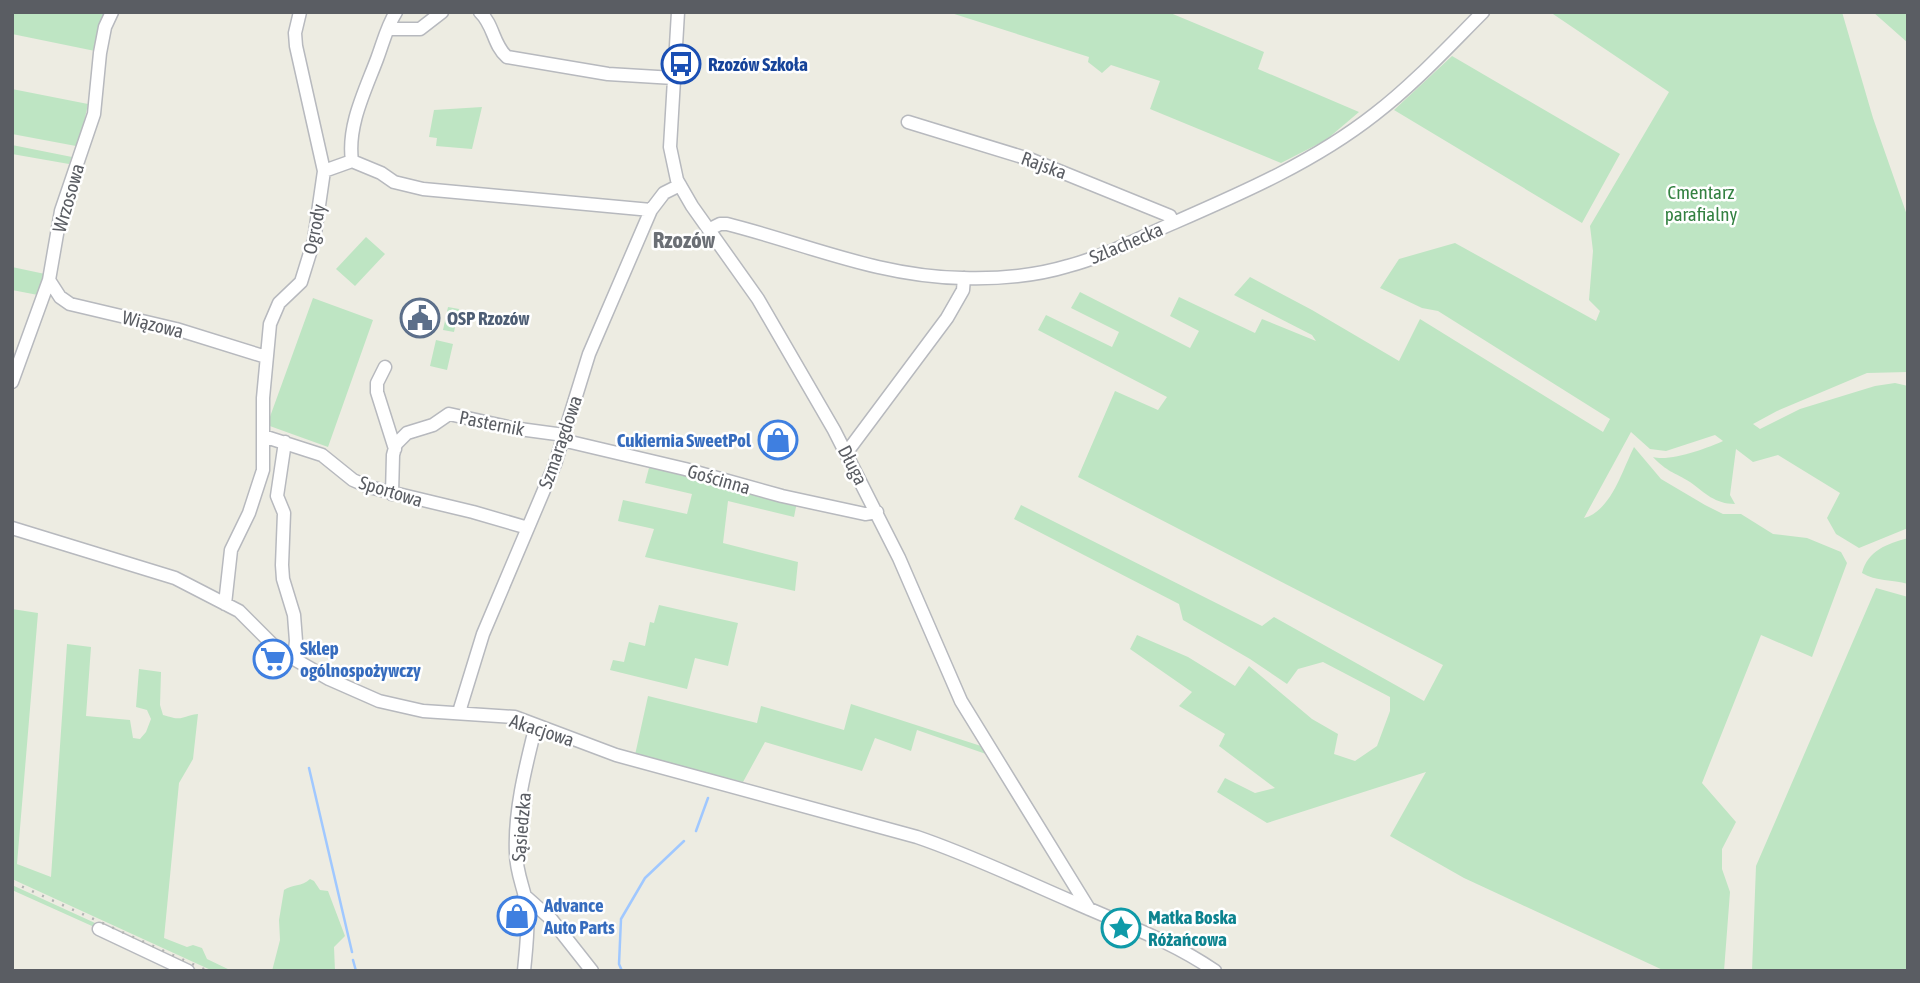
<svg xmlns="http://www.w3.org/2000/svg" width="1920" height="983" font-family="'Asap Condensed',sans-serif">
<rect width="100%" height="100%" fill="#edece2"/>
<path fill="#bee5c3" d="M 12,12 L 107,12 L 95,51 L 12,34 Z
M 948,12 L 1168,12 L 1264,52 L 1258,69 L 1359,112 L 1326,140 L 1281,163 L 1150,109 L 1160,81 L 1111,65 L 1102,73 L 1088,62 L 1089,57 Z
M 1550,12 L 1842,12 L 1873,118 L 1908,218 L 1908,372 L 1867,373 L 1777,411 L 1753,424 L 1760,429 L 1800,409 L 1875,386 L 1895,383 L 1908,386 L 1908,528 L 1859,548 L 1836,534 L 1827,518 L 1840,493 L 1778,455 L 1753,462 L 1736,449 L 1730,495 L 1735,504 C 1715,504 1705,493 1690,482 C 1674,472 1667,472 1653,457 C 1670,462 1708,448 1723,441 L 1715,435 L 1666,451 L 1650,449 L 1631,432 L 1584,518 C 1611,511 1622,471 1634,447 L 1661,479 L 1705,505 L 1723,514 L 1741,514 L 1773,534 L 1807,538 L 1841,552 L 1847,563 L 1812,657 L 1761,635 L 1702,783 L 1736,822 L 1722,849 L 1722,869 L 1730,892 L 1724,971 L 1665,971 L 1464,878 L 1390,836 L 1426,772 L 1267,823 L 1217,792 L 1225,778 L 1255,793 L 1275,788 L 1219,746 L 1225,734 L 1179,706 L 1192,692 L 1130,649 L 1137,635 L 1188,657 L 1235,686 L 1249,666 L 1312,719 L 1338,734 L 1334,754 L 1355,761 L 1377,746 L 1390,711 L 1390,697 L 1323,662 L 1298,669 L 1287,684 L 1250,659 L 1183,620 L 1179,604 L 1014,519 L 1021,505 L 1262,626 L 1274,617 L 1424,701 L 1443,665 L 1078,477 L 1115,391 L 1158,410 L 1167,397 L 1038,330 L 1046,315 L 1112,347 L 1119,332 L 1071,308 L 1080,292 L 1190,348 L 1199,331 L 1170,316 L 1179,297 L 1255,333 L 1262,319 L 1316,341 L 1312,335 L 1234,295 L 1250,277 L 1312,310 L 1399,361 L 1420,319 L 1603,432 L 1610,419 L 1438,311 L 1422,308 L 1380,288 L 1399,259 L 1455,243 L 1596,321 L 1600,311 L 1589,300 L 1593,251 L 1590,226 L 1669,92 Z
M 1873,12 L 1908,12 L 1908,43 Z
M 1452,56 L 1620,154 L 1582,223 L 1394,110 Z
M 12,89 L 88,104 L 82,131 L 76,146 L 12,134 Z
M 482,107 L 472,149 L 436,146 L 437,138 L 429,137 L 434,110 Z
M 12,145 L 72,157 L 69,164 L 12,154 Z
M 366,237 L 385,254 L 355,286 L 336,269 Z
M 12,267 L 45,274 L 38,295 L 12,290 Z
M 313,298 L 373,320 L 328,447 L 267,425 Z
M 448,307 L 459,309 L 454,332 L 443,330 Z
M 436,340 L 453,344 L 447,370 L 430,366 Z
M 650,464 L 797,502 L 794,517 L 728,501 L 723,543 L 798,562 L 795,591 L 645,557 L 654,529 L 618,521 L 623,500 L 687,514 L 692,494 L 645,483 Z
M 1908,538 L 1908,584 C 1892,579 1876,582 1862,573 C 1868,550 1887,544 1908,538 Z
M 1876,588 L 1908,597 L 1908,971 L 1752,971 L 1756,866 Z
M 659,605 L 738,623 L 728,666 L 695,658 L 687,689 L 610,670 L 613,660 L 624,662 L 629,642 L 645,646 L 650,622 L 654,623 Z
M 12,609 L 38,613 L 17,864 L 51,877 L 67,644 L 91,647 L 86,716 L 130,720 L 133,738 L 140,739 L 146,732 L 151,719 L 147,710 L 136,707 L 139,669 L 161,672 L 160,705 L 163,715 C 185,722 180,716 198,714 L 193,759 L 179,783 L 164,938 L 187,947 L 193,945 L 202,948 L 207,959 L 232,971 L 213,971 L 12,879 Z
M 648,696 L 757,723 L 761,706 L 844,730 L 851,704 L 981,746 L 986,754 L 917,730 L 911,751 L 875,738 L 862,771 L 765,742 L 743,782 L 635,755 Z
M 310,879 L 314,881 L 320,890 L 328,891 L 345,936 L 334,947 L 335,971 L 272,971 L 280,940 L 279,920 L 284,890 C 292,884 302,887 310,879 Z
M 12,885 L 200,971 L 192,971 L 12,890 Z"/>
<g fill="none" stroke-linecap="round" stroke-linejoin="round">
<path stroke="#a0c8ff" stroke-width="2.5" d="M 309,768 L 352,952
M 696,831 L 708,798
M 353,960 L 356,971
M 622,971 L 619,964 L 621,919 L 645,878 L 684,841"/>
<defs>
<path id="minor" d="M 300,12 L 295,33 L 296,46 L 324,171
M 480,12 C 494,25 493,45 507,57 L 608,74 L 674,78
M 678,12 L 670,147 L 677,180 L 692,206 L 758,299 L 834,430 L 899,558 L 961,701 L 1089,909
M 388,29 L 420,29 L 442,12
M 908,122 L 1032,160 L 1170,216 L 1173,223
M 352,161 C 347,126 365,91 377,59 C 383,43 387,26 396,12
M 710,229 L 720,224 L 727,224 C 806,244 880,277 963,278 C 998,279 1035,276 1068,266 C 1103,257 1137,239 1171,224 C 1242,193 1314,162 1375,114 C 1414,84 1448,47 1483,12
M 49,280 L 60,297 L 70,304 L 176,329 L 266,357
M 385,367 L 377,383 L 377,392 L 395,449
M 12,382 L 49,280 L 61,211 L 94,114 L 100,53 L 105,27 L 112,12
M 263,436 L 322,455 L 353,480 L 369,487 L 473,512 L 528,528
M 562,440 L 685,469 L 782,496 L 865,514 L 877,512
M 285,442 L 277,496 L 284,513 L 282,565 L 283,579 L 294,615 L 296,641 L 294,659
M 847,452 L 947,318 L 963,290 L 964,278
M 392,494 L 393,455 L 396,444 L 407,433 L 433,425 L 449,414 L 512,428 L 564,435
M 12,528 L 175,578 L 239,611 L 272,644 L 294,659 L 329,679 L 379,701 L 423,711 L 515,717 L 616,755 L 917,837 C 970,855 1020,879 1071,901 C 1120,923 1170,940 1215,971
M 225,604 L 231,550 L 249,513 L 263,470 L 263,398 L 270,324 L 279,303 L 301,282 L 314,240 L 324,171 L 352,161 L 381,173 L 394,182 L 423,189 L 651,210
M 459,712 L 483,634 L 555,464 L 589,354 L 651,210 L 664,193 L 680,185
M 524,895 L 551,919 L 592,971
M 99,929 L 188,971
M 524,971 C 526,949 529,927 527,906 C 524,888 516,872 516,853 C 514,811 526,765 536,725"/>
</defs>
<use href="#minor" stroke="#b7b9be" stroke-width="15"/>
<use href="#minor" stroke="#fff" stroke-width="12"/>
<path stroke="#b3b4b4" stroke-width="2.5" stroke-dasharray="2 9" stroke-linecap="butt" d="M 12,882 L 208,971"/>
</g>
<defs>
<symbol id="bus-ring" viewBox="-11 -11 22 22"><circle r="9.5" fill="#fff" stroke="#1a4fb4" stroke-width="1.5"/><path d="M-5-6H5V4H4V6H2V4H-2V6H-4V4H-5ZM-3.5-4V0h7V-4ZM-3.5 1.2v1.5H-2V1.2ZM2 1.2v1.5H3.5V1.2Z" fill="#1a4fb4"/></symbol>
<symbol id="civic-ring" viewBox="-11 -11 22 22"><circle r="9.5" fill="#fff" stroke="#5c6f8a" stroke-width="1.5"/><path d="M-.6-6.5H3V-4.5H.6V-3L4-1V1h2V6H-6V1h2V-1L-.6-3ZM-1.2 2.5V6h2.4V2.5Z" fill="#5c6f8a"/></symbol>
<symbol id="shop-ring" viewBox="-11 -11 22 22"><circle r="9.5" fill="#fff" stroke="#3f7fe0" stroke-width="1.5"/><path d="M-5-2.5h2.3a2.7 3.5 0 0 1 5.4 0H5L5.5 6h-11ZM-1.5-2.5h3a1.5 2.3 0 0 0-3 0Z" fill="#3f7fe0"/></symbol>
<symbol id="supermarket-ring" viewBox="-11 -11 22 22"><circle r="9.5" fill="#fff" stroke="#3f7fe0" stroke-width="1.5"/><path d="M-6-5.5h2.5l.6 2H6L4.5 2H-2.5L-4.4-4H-6ZM-1.5 3.2a1.3 1.3 0 1 0 .1 0ZM3 3.2a1.3 1.3 0 1 0 .1 0Z" fill="#3f7fe0"/></symbol>
<symbol id="sight-ring" viewBox="-11 -11 22 22"><circle r="9.5" fill="#fff" stroke="#0f9aa8" stroke-width="1.5"/><path d="M0-6L1.8-2.2L6-1.7L2.9 1.2L3.7 5.4L0 3.3L-3.7 5.4L-2.9 1.2L-6-1.7L-1.8-2.2Z" fill="#0f9aa8"/></symbol>
</defs>
<g fill-rule="evenodd">
<use href="#bus-ring" x="659" y="42" width="44" height="44"/>
<use href="#civic-ring" x="398" y="296" width="44" height="44"/>
<use href="#shop-ring" x="756" y="418" width="44" height="44"/>
<use href="#supermarket-ring" x="251" y="637" width="44" height="44"/>
<use href="#shop-ring" x="495" y="894" width="44" height="44"/>
<use href="#sight-ring" x="1099" y="906" width="44" height="44"/>
</g>
<g text-anchor="middle" stroke-width="5" stroke-linejoin="round" paint-order="stroke">
<g font-size="19" font-weight="bold" fill="#164399" stroke="#fff" text-anchor="start">
<text x="708" y="71">Rzozów Szkoła</text>
</g>
<g font-size="19" fill="#5a5d63" stroke="#fff">
<text transform="translate(1044 165) rotate(20)" y="7">Rajska</text>
<text transform="translate(68 198) rotate(-74)" y="7">Wrzosowa</text>
<text transform="translate(314 229) rotate(-79)" y="7">Ogrody</text>
<text transform="translate(1126 243) rotate(-23)" y="7">Szlachecka</text>
<text transform="translate(153 324) rotate(14)" y="7">Wiązowa</text>
<text transform="translate(492 423) rotate(11)" y="7">Pasternik</text>
<text transform="translate(560 442) rotate(-71)" y="7">Szmaragdowa</text>
<text transform="translate(853 465) rotate(63)" y="7">Długa</text>
<text transform="translate(719 479) rotate(16)" y="7">Gościnna</text>
<text transform="translate(391 491) rotate(17)" y="7">Sportowa</text>
<text transform="translate(542 730) rotate(18)" y="7">Akacjowa</text>
<text transform="translate(521 827) rotate(-85)" y="7">Sąsiedzka</text>
</g>
<g font-size="19" fill="#338141" stroke="#fff">
<text x="1701" y="199">Cmentarz<tspan x="1701" dy="22">parafialny</tspan></text>
</g>
<g font-size="19" font-weight="bold" fill="#4e5e75" stroke="#fff" text-anchor="start">
<text x="447" y="325">OSP Rzozów</text>
</g>
<g font-size="19" font-weight="bold" fill="#366cbe" stroke="#fff" text-anchor="start">
<text x="751" y="447" text-anchor="end">Cukiernia SweetPol</text>
<text x="300" y="655">Sklep<tspan x="300" dy="22">ogólnospożywczy</tspan></text>
<text x="544" y="912">Advance<tspan x="544" dy="22">Auto Parts</tspan></text>
</g>
<g font-size="19" font-weight="bold" fill="#0d838f" stroke="#fff" text-anchor="start">
<text x="1148" y="924">Matka Boska<tspan x="1148" dy="22">Różańcowa</tspan></text>
</g>
<g font-size="23" font-weight="bold" fill="#6b6f75" stroke="#fff">
<text x="684" y="248">Rzozów</text>
</g>
</g>
<rect width="1920" height="983" fill="none" stroke="#5a5d63" stroke-width="28"/>
</svg>
